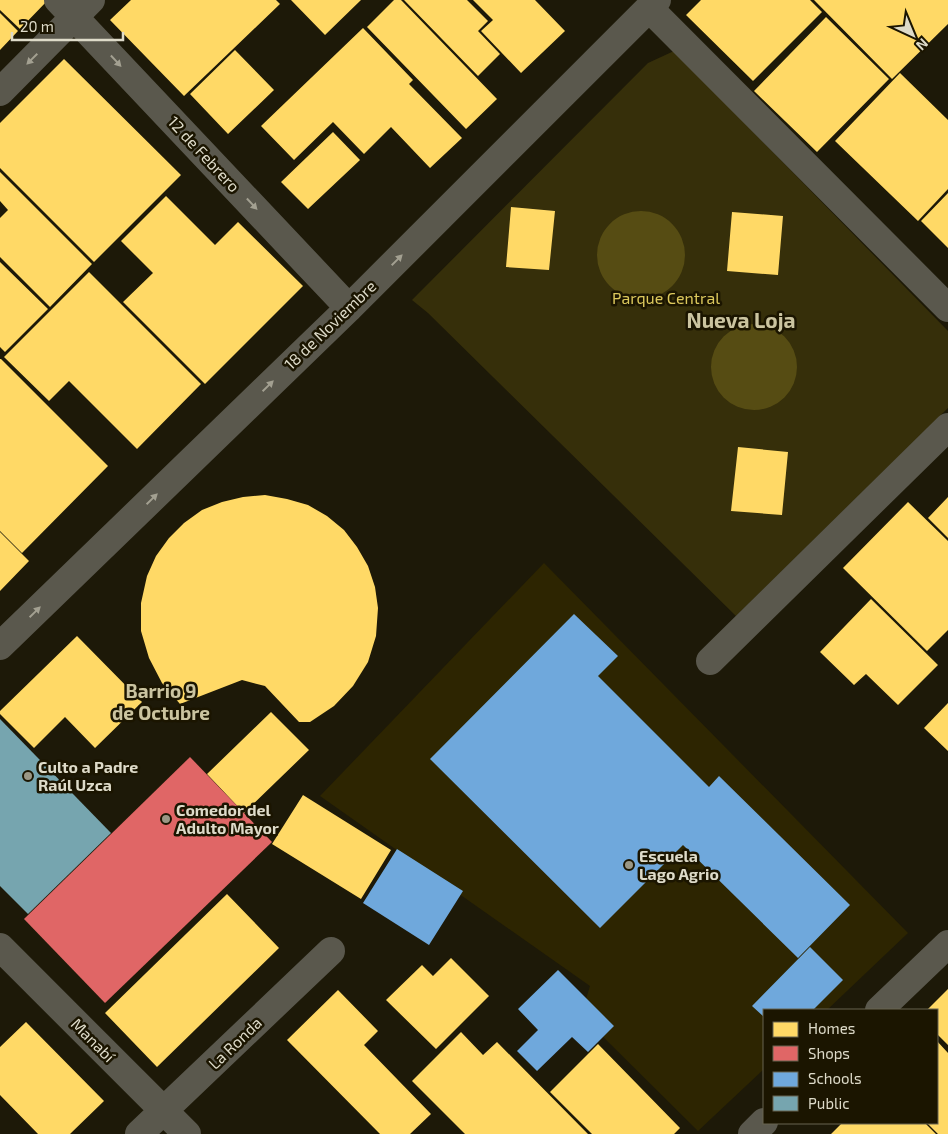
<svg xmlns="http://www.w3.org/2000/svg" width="948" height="1134" font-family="'Exo 2',sans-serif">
<rect width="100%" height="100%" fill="#1d1908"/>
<path fill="#2d2501" d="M 544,563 L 908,933 L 827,1010 L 764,1010 L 764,1069 L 698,1131 L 581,1015 L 590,986 L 320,796 Z"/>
<path fill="#362f0a" d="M 674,51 L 948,331 L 948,408 L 736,616 L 428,313 L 412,300 L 648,63 Z"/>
<path fill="#564c13" d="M597 255a44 44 0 1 1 88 0a44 44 0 1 1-88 0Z
M711 367a43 43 0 1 1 86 0a43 43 0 1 1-86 0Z"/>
<path fill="#ffd966" d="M 0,0 L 48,0 L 20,29 L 0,10 Z
M 131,0 L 276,0 L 280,4 L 184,96 L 110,20 Z
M 291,0 L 361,0 L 325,35 Z
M 394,0 L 401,0 L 497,99 L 466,129 L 367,27 Z
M 404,0 L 467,0 L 488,21 L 478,31 L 500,54 L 478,76 Z
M 473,0 L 535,0 L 565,31 L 521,73 L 481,31 L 493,20 Z
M 701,0 L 810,0 L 822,12 L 753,81 L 686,15 Z
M 814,0 L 948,0 L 948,24 L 892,79 Z
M 0,13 L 18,31 L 0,50 Z
M 826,17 L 889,79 L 817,152 L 754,91 Z
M 363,28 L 413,80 L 409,84 L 462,138 L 430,168 L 391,127 L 364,154 L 333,122 L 294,160 L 261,126 Z
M 235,50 L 274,90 L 228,134 L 190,94 Z
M 64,59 L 181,175 L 94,262 L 0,168 L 0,123 Z
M 900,73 L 948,120 L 948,189 L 918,221 L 835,141 Z
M 333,132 L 360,160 L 308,209 L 281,182 Z
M 0,172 L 92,264 L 50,307 L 0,257 L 0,218 L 8,210 L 0,201 Z
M 948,193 L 948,248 L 921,221 Z
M 166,196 L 215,245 L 238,222 L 303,286 L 205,384 L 123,302 L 153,273 L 121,241 Z
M 511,207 L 555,211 L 549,270 L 506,267 Z
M 732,212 L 783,216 L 778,275 L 727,271 Z
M 0,262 L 48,309 L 5,352 L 0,347 Z
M 89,272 L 201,384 L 137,449 L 69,381 L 49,401 L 4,357 Z
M 0,359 L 1,359 L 108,466 L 22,553 L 0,531 Z
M 738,447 L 788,452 L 782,515 L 731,511 Z
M 265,495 L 287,499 L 308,505 L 327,516 L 344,530 L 357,547 L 368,566 L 375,587 L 378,608 L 376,636 L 368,662 L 353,686 L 334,706 L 310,722 L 299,722 L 265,686 L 242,680 L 180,704 L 162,683 L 149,658 L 141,631 L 141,603 L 147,576 L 156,556 L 169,538 L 184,523 L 202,510 L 222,502 L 243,497 Z
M 948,497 L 948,538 L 928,518 Z
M 908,502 L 948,541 L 948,630 L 927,651 L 843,568 Z
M 0,532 L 29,561 L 0,591 Z
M 871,599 L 938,665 L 898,705 L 866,674 L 854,685 L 820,652 Z
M 77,636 L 142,702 L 95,748 L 65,717 L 34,748 L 0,714 L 0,711 Z
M 948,703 L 948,751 L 924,728 Z
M 271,712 L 309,750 L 244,813 L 207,774 Z
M 303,795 L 391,850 L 361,899 L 272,844 Z
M 227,894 L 279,948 L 157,1067 L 105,1013 Z
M 451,958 L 489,996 L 436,1049 L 386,1000 L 422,965 L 433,976 Z
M 948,989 L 948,1045 L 937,1034 L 937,1010 L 927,1010 Z
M 338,990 L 378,1031 L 364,1045 L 431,1114 L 410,1134 L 380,1134 L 287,1040 Z
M 26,1022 L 104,1101 L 70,1134 L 38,1134 L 0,1095 L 0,1047 Z
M 461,1032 L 483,1055 L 497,1042 L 588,1134 L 465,1134 L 412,1081 Z
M 937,1041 L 948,1053 L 948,1134 L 938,1134 L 927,1123 L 937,1123 Z
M 598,1044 L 680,1128 L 674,1134 L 592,1134 L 550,1092 Z
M 842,1123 L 925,1123 L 936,1134 L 831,1134 Z"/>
<path fill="#e06666" d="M 190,757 L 272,842 L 105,1003 L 24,919 Z"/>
<path fill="#6fa8dc" d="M 574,614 L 618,656 L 598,676 L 709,787 L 719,776 L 850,905 L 798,958 L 683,845 L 600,928 L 430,759 Z
M 397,849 L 463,891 L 429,945 L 363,903 Z
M 810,947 L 843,980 L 813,1010 L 764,1010 L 764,1017 L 752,1006 Z
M 558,970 L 614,1026 L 588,1052 L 572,1037 L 537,1071 L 517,1051 L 538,1030 L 518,1009 Z"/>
<path fill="#76a5af" d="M 0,719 L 111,833 L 28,914 L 0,886 Z"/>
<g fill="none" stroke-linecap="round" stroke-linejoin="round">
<path stroke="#5a584d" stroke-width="28" d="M 58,0 L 349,308
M 649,8 L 948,308
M 0,92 L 91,0
M 0,646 L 349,308 L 657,0
M 710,661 L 948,427
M 0,947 L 187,1134
M 879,1010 L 948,944
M 139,1134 L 331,951
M 752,1134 L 764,1122"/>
</g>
<defs><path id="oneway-solid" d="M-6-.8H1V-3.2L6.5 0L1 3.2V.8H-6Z" transform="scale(1.25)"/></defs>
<g fill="#a3a091">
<use href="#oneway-solid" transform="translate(32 59) rotate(135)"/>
<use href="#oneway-solid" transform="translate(116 61) rotate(47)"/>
<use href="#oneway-solid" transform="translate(252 204) rotate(47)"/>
<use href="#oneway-solid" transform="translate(397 260) rotate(-45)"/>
<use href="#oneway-solid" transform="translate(268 386) rotate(-44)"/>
<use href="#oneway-solid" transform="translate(152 499) rotate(-44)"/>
<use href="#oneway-solid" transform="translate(35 612) rotate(-44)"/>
</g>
<g fill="#9a9785" stroke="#1b1500" stroke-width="2">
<circle cx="28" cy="776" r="5"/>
<circle cx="166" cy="819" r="5"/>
<circle cx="629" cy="865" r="5"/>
</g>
<g text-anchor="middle" stroke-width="5" stroke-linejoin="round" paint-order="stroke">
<g font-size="16" fill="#dedbc9" stroke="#1b1500">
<text transform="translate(204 154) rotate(47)" y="6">12 de Febrero</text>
<text transform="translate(330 325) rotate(-44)" y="6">18 de Noviembre</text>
<text transform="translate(93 1040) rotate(45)" y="6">Manabí</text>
<text transform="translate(235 1043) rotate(-44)" y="6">La Ronda</text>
</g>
<g font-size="16" fill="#dcc85c" stroke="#1b1500">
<text x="666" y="304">Parque Central</text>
</g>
<g font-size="16" font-weight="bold" fill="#dedbc9" stroke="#1b1500" text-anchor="start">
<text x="38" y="773">Culto a Padre<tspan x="38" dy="18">Raúl Uzca</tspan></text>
<text x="176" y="816">Comedor del<tspan x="176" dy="18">Adulto Mayor</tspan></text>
<text x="639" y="862">Escuela<tspan x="639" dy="18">Lago Agrio</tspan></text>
</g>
<g font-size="19" font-weight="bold" fill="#cbc4a0" stroke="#1b1500">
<text x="161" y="698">Barrio 9<tspan x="161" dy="22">de Octubre</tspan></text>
</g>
<g font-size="21" font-weight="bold" fill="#cbc4a0" stroke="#1b1500">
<text x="741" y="328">Nueva Loja</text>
</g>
</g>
<rect x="763" y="1009" width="175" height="115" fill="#1b1500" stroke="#696450"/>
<rect x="773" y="1022" width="25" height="15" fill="#ffd966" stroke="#696450"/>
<text x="808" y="1034" font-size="15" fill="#dedbc9">Homes</text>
<rect x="773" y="1046" width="25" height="15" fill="#e06666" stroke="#696450"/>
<text x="808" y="1059" font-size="15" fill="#dedbc9">Shops</text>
<rect x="773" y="1072" width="25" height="15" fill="#6fa8dc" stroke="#696450"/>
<text x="808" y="1084" font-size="15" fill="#dedbc9">Schools</text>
<rect x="773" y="1096" width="25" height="15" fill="#76a5af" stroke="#696450"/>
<text x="808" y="1109" font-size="15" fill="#dedbc9">Public</text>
<g transform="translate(913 35) rotate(136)" stroke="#1b1500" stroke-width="4" paint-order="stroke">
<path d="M0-4L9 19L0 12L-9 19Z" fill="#dedbc9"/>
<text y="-8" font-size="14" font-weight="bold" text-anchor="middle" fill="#dedbc9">N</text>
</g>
<path d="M12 32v8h111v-8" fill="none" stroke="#dedbc9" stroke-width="2.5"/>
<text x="20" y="32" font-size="15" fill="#dedbc9" stroke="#1b1500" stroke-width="4" paint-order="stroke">20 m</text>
</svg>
